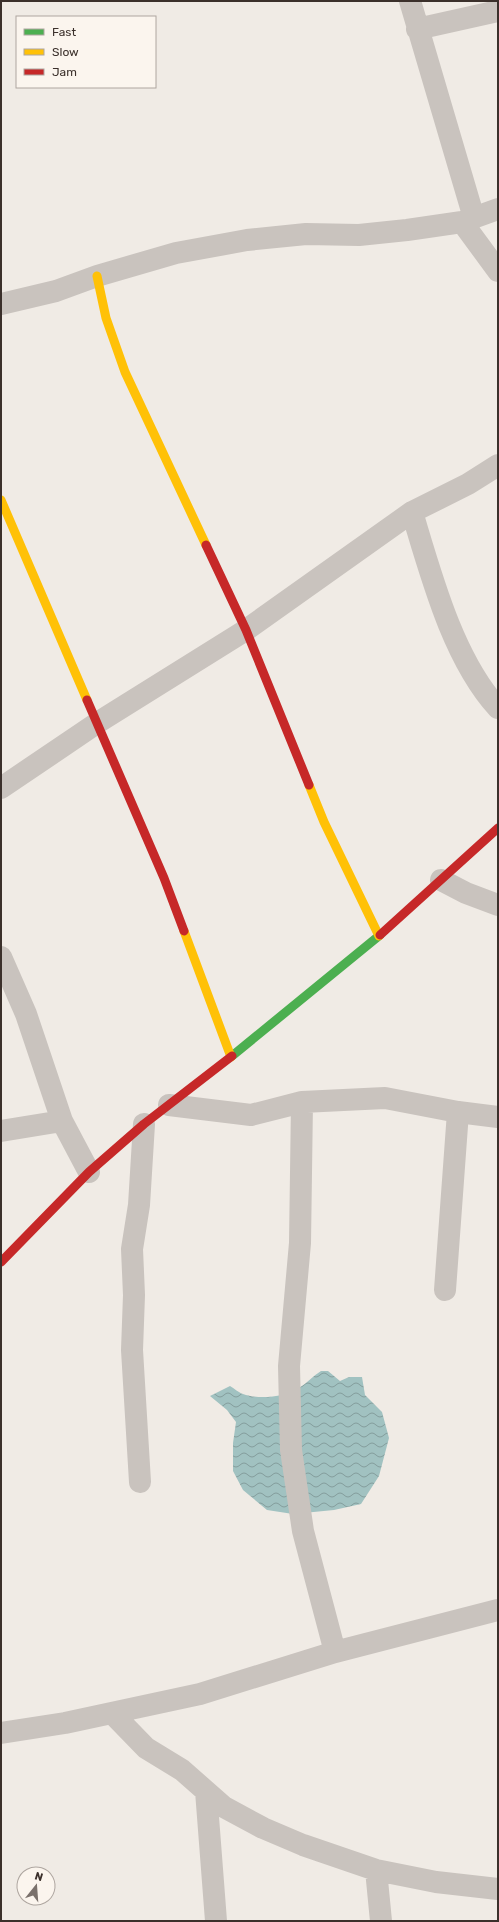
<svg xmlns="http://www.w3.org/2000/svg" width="499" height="1922" font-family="Rubik,sans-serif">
<defs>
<pattern id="water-waves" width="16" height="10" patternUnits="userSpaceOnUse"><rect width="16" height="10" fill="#a1c2c1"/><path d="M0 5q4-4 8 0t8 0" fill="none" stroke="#849e9d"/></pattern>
</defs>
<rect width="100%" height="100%" fill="#f0ebe5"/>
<path fill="url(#water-waves)" d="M 321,1371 L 328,1371 L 340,1381 L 349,1377 L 362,1377 L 365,1395 L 382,1412 L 389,1438 L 379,1476 L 361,1504 L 334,1510 L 293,1514 L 267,1510 L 243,1490 L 233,1471 L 233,1443 L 236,1422 L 227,1410 L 210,1396 L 230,1386 C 234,1388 239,1393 243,1394 C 259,1400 285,1397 299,1388 C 307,1383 313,1376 321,1371 Z"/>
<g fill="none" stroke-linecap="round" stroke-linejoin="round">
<path stroke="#c9c3be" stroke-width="22" d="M 410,1 L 474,218
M 417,29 L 498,11
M 462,222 L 498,271
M 1,304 L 56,291 L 97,276 L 176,253 L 247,240 L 306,234 L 359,235 L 407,230 L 462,222 L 498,209
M 412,512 C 431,575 453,659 498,708
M 1,788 L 97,723 L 246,630 L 412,512 L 468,484 L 498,465
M 441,880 L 466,893 L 498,905
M 1,957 L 26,1014 L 62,1121 L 89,1172
M 302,1102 L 300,1243 L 289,1366 L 291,1450 L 303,1531 L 335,1652
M 169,1105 L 251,1115 L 302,1102 L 385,1098 L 458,1112 L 498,1117
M 1,1131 L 62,1121
M 445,1290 L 458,1112
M 140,1482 L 132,1350 L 134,1295 L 132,1249 L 139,1205 L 144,1124
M 112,1713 L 146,1748 L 182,1770 L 224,1807 L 263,1828 L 303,1845 L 376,1870 L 436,1882 L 498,1889
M 1,1733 L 65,1723 L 200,1694 L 335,1652 L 498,1610
M 206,1791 L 216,1921
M 376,1870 L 381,1921"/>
<path stroke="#4caf50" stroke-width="9" d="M 232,1056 L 380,935"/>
<path stroke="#ffc107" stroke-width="9" d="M 97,276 L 106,318 L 125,372 L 206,545
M 1,500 L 87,700
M 309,785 L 324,822 L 379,936
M 184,931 L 231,1057"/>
<path stroke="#c62828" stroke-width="9" d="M 206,545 L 246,630 L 309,785
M 87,700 L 164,878 L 184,931
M 380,935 L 498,828
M 1,1262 L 89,1172 L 144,1124 L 232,1056"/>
</g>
<rect width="499" height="1922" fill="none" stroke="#3b302b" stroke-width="4"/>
<rect x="16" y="16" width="140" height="72" fill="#fbf5ee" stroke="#aea6a0"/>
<rect x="24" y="29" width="20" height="6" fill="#4caf50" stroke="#aea6a0"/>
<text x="52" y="36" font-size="12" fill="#3b302b">Fast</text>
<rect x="24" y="49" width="20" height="6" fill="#ffc107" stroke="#aea6a0"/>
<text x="52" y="56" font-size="12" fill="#3b302b">Slow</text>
<rect x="24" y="69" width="20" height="6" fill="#c62828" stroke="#aea6a0"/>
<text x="52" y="76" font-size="12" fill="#3b302b">Jam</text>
<g transform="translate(36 1886) rotate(17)"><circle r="19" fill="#fbf5ee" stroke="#aea6a0"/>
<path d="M0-3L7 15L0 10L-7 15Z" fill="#7a716c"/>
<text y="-6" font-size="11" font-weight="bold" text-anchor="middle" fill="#3b302b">N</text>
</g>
</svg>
